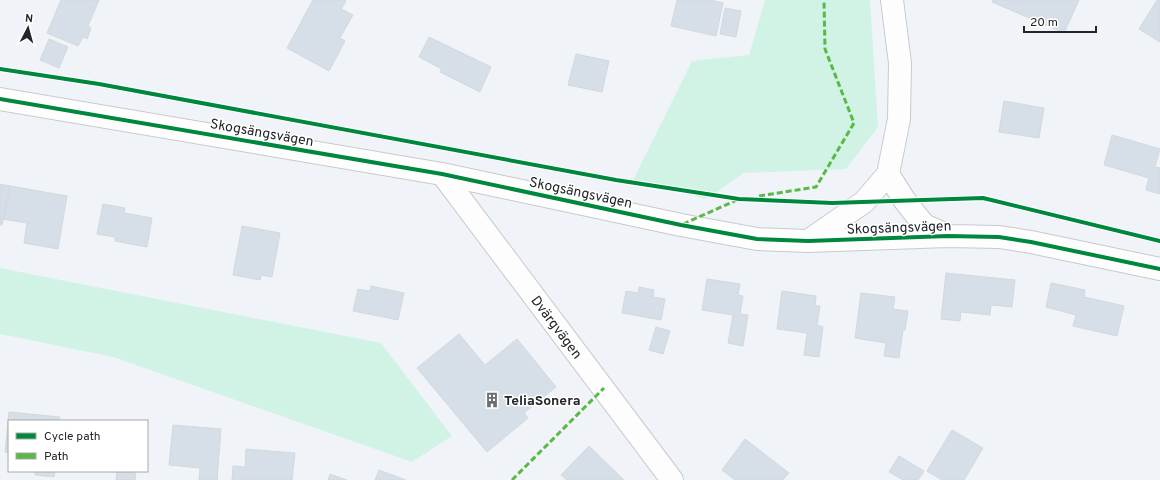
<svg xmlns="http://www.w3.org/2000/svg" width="1160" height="480" font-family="Overpass,sans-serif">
<rect width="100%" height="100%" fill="#f0f4f8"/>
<path fill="#d1f3e5" d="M 765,0 L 870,0 L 878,127 L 846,169 L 744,173 L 706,199 L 633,180 L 692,61 L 749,55 Z
M 0,268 L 381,343 L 452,436 L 412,462 L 113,357 L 0,334 Z"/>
<path fill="#d6dfe7" stroke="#d4d8db" d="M 61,0 L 99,0 L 88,26 L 91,28 L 87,39 L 83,37 L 78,46 L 47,33 Z
M 313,0 L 345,0 L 346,1 L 341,9 L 353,15 L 340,38 L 345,41 L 329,71 L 287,48 Z
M 677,0 L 711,0 L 723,3 L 716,36 L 671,26 Z
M 993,0 L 1079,0 L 1064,33 L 992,2 Z
M 1157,0 L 1160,0 L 1160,42 L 1139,29 Z
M 725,8 L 741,11 L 736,37 L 720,34 Z
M 429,37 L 491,67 L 480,92 L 440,72 L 442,69 L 419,57 Z
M 49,39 L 68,47 L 59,68 L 40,60 Z
M 576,54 L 609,61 L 602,92 L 568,85 Z
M 1004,101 L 1044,108 L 1039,138 L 999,132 Z
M 1112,135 L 1160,149 L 1155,167 L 1160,168 L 1160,194 L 1146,190 L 1149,178 L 1104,165 Z
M 0,184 L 10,186 L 2,225 L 0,225 Z
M 10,186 L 67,196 L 58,249 L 24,243 L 27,223 L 3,219 Z
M 103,204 L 125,208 L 124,213 L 152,218 L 147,247 L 115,241 L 115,237 L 97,234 Z
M 242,226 L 280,233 L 272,277 L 261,275 L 260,280 L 233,275 Z
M 946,273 L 1015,280 L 1012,307 L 991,305 L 990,315 L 961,312 L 960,321 L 941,319 Z
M 707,279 L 740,284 L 738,295 L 743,296 L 740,314 L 748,315 L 743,346 L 728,343 L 733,315 L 702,310 Z
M 1051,283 L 1085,290 L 1084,297 L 1124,306 L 1117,336 L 1073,326 L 1076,315 L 1046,307 Z
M 371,286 L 404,293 L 398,320 L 353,311 L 358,289 L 370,291 Z
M 639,287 L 654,290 L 653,297 L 665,299 L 661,320 L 622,313 L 626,291 L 638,293 Z
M 782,291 L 816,296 L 815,306 L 820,306 L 817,325 L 823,327 L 819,357 L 804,355 L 807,333 L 777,329 Z
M 861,293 L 895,297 L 893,309 L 908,311 L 905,330 L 903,330 L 899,358 L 884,356 L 886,343 L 855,338 Z
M 656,327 L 670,331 L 663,354 L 649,350 Z
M 459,334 L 485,365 L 517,339 L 556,387 L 524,413 L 528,418 L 487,452 L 417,368 Z
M 9,412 L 60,417 L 59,421 L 9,421 L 9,453 L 5,452 Z
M 173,425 L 221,429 L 217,480 L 199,480 L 200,468 L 169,465 Z
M 952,430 L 983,448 L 964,480 L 942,480 L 927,471 Z
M 745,439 L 789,473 L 783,480 L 735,480 L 722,470 Z
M 589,446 L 624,480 L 567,480 L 561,475 Z
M 246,449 L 295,453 L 292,480 L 232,480 L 233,466 L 245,467 Z
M 899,456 L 924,471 L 918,480 L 903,480 L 889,472 Z
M 379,470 L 406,480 L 375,480 Z
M 35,471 L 55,471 L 54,477 L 35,475 Z
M 117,471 L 136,471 L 135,480 L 116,480 Z
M 330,474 L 347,480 L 328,480 Z"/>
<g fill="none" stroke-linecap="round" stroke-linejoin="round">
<defs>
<path id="street" d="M 0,99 L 442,174 L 681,225 L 757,239 L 808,241 L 948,236 L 999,237 L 1031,242 L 1160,269
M 442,174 L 672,480
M 888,174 L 905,201 L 924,225 L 947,235
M 808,241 L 864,202 L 888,174 L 899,119 L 900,63 L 892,0"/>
</defs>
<use href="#street" stroke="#c7cacd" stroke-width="24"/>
<use href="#street" stroke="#fdfdfe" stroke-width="22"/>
<path stroke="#58b947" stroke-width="3" stroke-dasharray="6 3" stroke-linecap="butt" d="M 759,196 L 816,187 L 854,123 L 825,49 L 824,0
M 683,224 L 737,200
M 512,480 L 604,388"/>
<defs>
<path id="cycleway" d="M 0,69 L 99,84 L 616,180 L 739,199 L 832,203 L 983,198 L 1160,241
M 0,99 L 442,174 L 681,225 L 757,239 L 808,241 L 948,236 L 999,237 L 1031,242 L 1160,269"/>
</defs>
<use href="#cycleway" stroke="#fff" stroke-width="6"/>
<use href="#cycleway" stroke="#00873e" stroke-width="4"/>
</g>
<defs>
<symbol id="building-bare" viewBox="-9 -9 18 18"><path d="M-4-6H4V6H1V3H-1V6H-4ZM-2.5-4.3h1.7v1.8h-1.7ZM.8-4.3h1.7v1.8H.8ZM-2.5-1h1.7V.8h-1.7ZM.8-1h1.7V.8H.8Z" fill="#6b6e71" stroke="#fff" stroke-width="2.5" paint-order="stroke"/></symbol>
</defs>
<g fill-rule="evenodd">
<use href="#building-bare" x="481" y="389" width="22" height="22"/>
</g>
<g text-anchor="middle" stroke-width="3" stroke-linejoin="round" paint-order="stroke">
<g font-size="14" fill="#232628" stroke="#fff">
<text transform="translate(262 132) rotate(10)" y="5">Skogsängsvägen</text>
<text transform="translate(581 192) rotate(12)" y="5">Skogsängsvägen</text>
<text transform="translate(899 227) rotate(-2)" y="5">Skogsängsvägen</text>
<text transform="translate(557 327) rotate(53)" y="5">Dvärgvägen</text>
</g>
<g font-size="14" font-weight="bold" fill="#232628" stroke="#fff" text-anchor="start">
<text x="504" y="405">TeliaSonera</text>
</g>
</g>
<rect x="8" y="420" width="140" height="52" fill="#ffffff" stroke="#a7a8a9"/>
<rect x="16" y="433" width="20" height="6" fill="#00873e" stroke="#a7a8a9"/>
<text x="44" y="440" font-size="12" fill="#232628">Cycle path</text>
<rect x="16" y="453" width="20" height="6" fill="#58b947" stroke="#a7a8a9"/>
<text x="44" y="460" font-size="12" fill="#232628">Path</text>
<g transform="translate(28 28) rotate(6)" stroke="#ffffff" stroke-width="3" paint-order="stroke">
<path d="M0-3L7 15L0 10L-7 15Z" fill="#232628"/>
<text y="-6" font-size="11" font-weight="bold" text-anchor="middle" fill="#232628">N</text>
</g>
<path d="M1024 26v6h72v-6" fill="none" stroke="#232628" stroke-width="2"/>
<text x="1030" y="26" font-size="12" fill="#232628" stroke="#ffffff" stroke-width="3" paint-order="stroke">20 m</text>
</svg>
